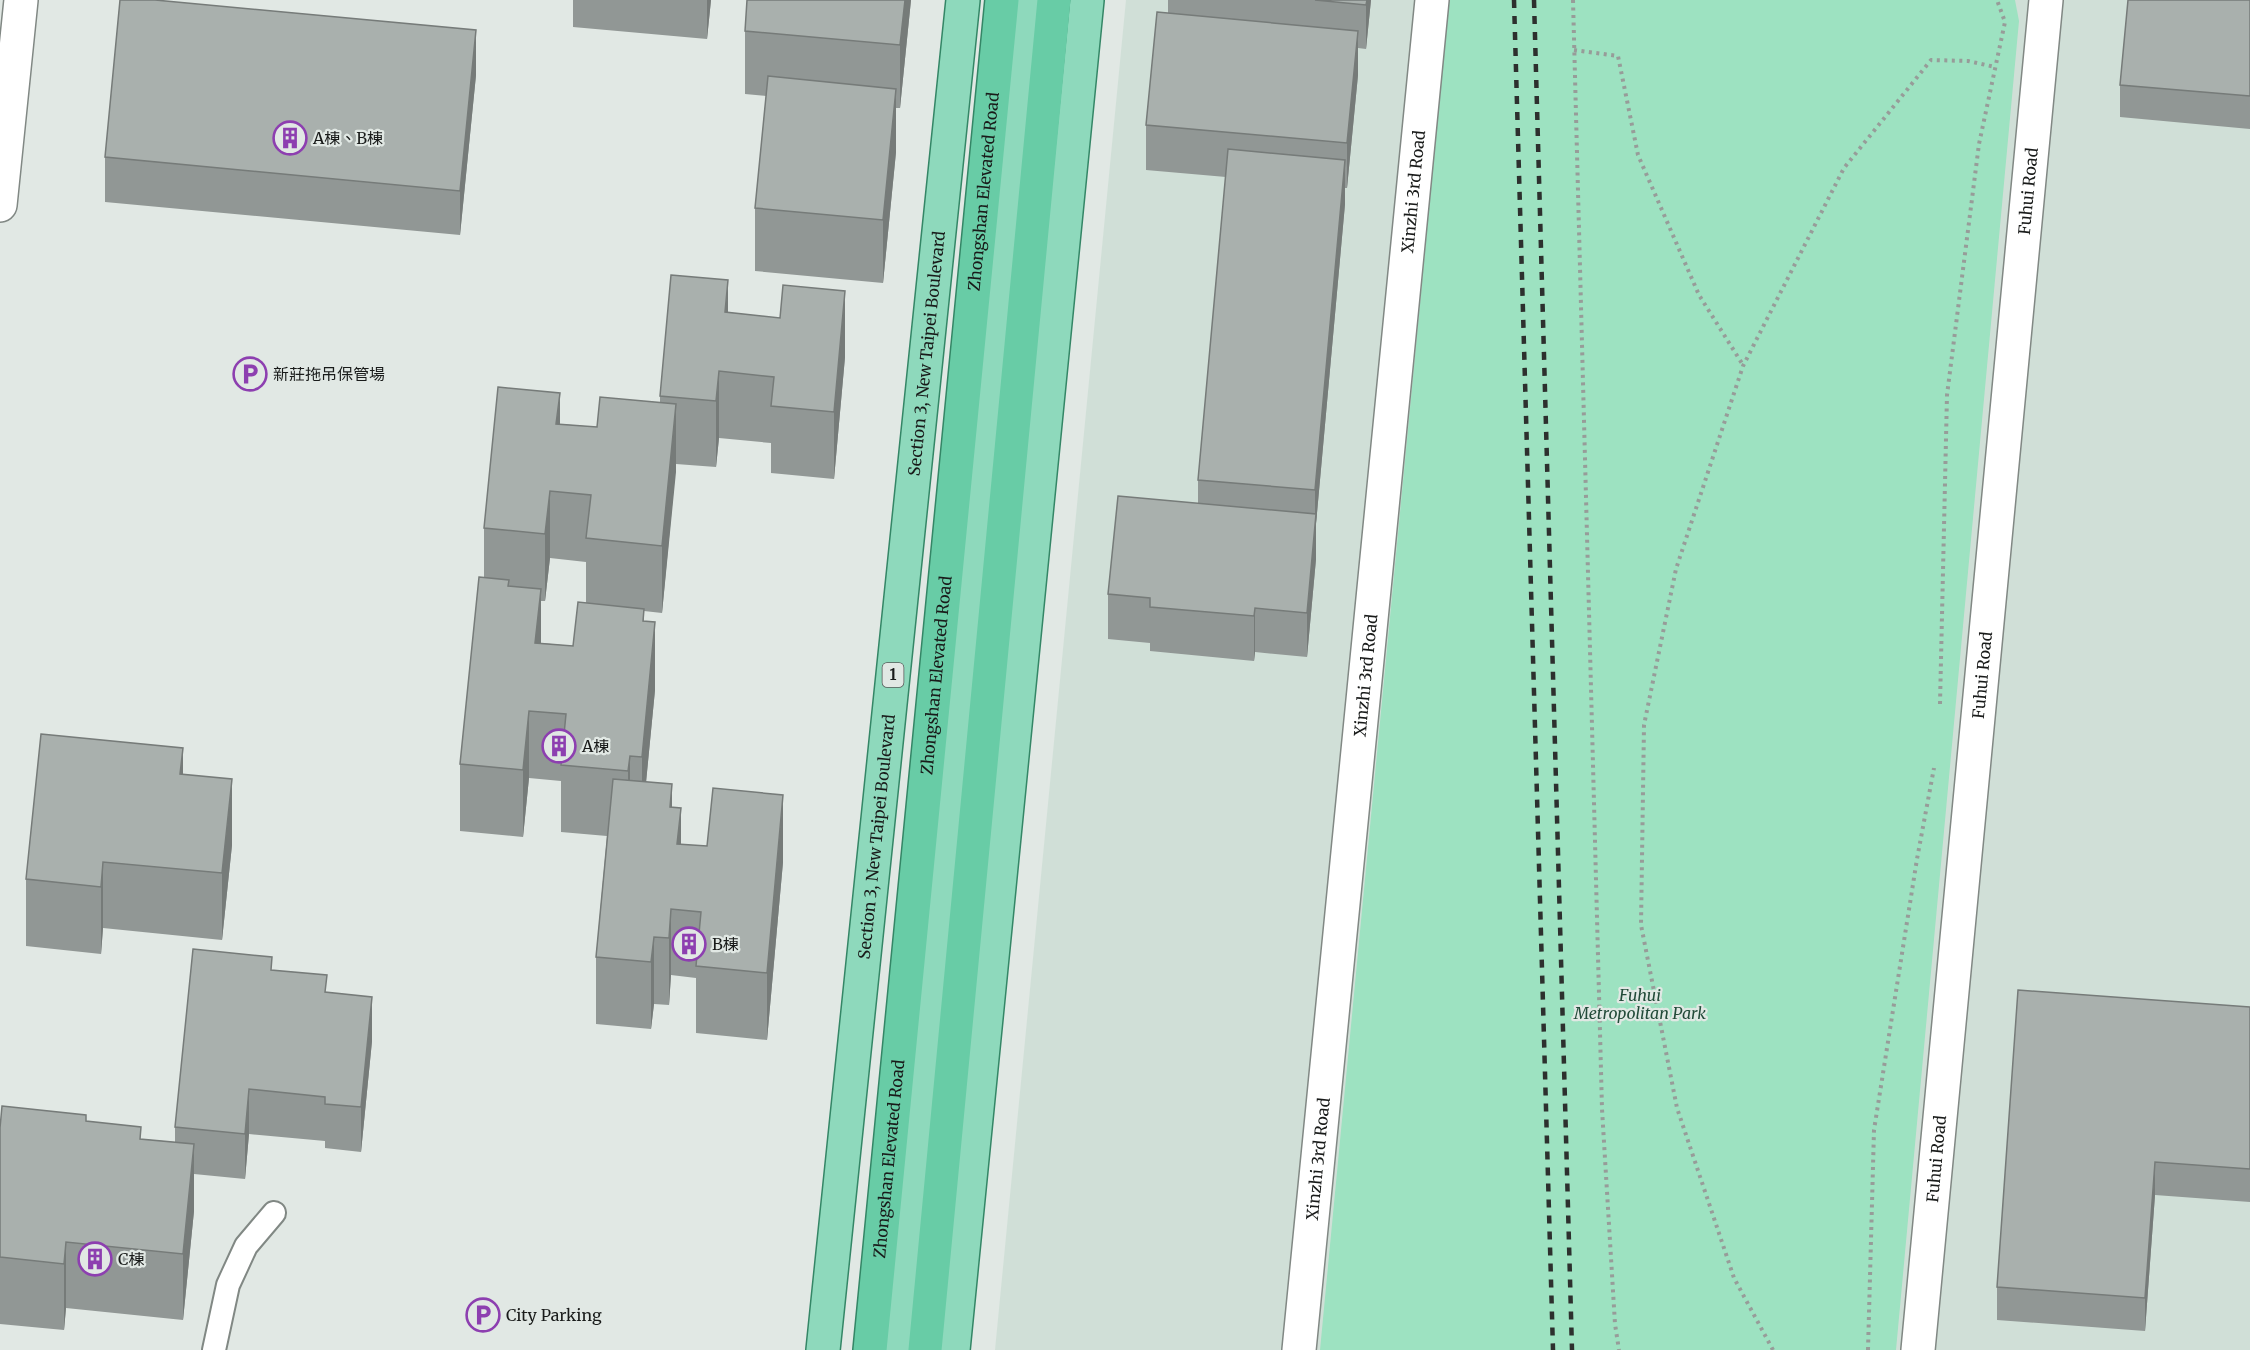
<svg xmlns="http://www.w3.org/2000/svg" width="2250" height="1350" font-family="Merriweather,'Noto Sans TC',serif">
<rect width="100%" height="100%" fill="#e1e8e4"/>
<path fill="#d0dfd7" d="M 1126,0 L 2250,0 L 2250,1350 L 995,1350 Z"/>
<path fill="#9de2c1" d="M 1449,0 L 2015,0 L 2019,21 L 1896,1350 L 1320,1350 Z"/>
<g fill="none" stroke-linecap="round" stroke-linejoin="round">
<defs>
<path id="service" d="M 214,1350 L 228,1285 L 246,1246 L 274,1213"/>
<g id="minor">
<path id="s1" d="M 1299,1350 L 1432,0"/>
<path id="s2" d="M 1918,1350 L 2046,0"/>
</g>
<path id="tertiary" d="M 0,205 L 21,0"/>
<g id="primary">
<path id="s3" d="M 823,1350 L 963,0"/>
<path d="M 894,1350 L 1029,0"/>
<path d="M 953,1350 L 1087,0"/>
</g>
<g id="trunk">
<path id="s4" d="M 870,1350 L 1002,0"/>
<path d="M 925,1350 L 1054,0"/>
</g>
</defs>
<use href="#service" stroke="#818884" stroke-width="26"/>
<use href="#minor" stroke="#818884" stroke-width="36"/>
<use href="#tertiary" stroke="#818884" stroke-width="36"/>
<use href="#primary" stroke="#348666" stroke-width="36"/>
<use href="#trunk" stroke="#348666" stroke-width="36"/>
<path stroke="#979c99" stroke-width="4" stroke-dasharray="3 4.5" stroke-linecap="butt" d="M 1573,0 L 1602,1109 L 1615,1324 L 1619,1350
M 1574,50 L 1618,56 L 1638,155 L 1699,295 L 1743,365
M 1940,704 L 1947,395 L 1979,144 L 2005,22 L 1997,0
M 1773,1350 L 1734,1278 L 1677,1108 L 1641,925 L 1644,725 L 1676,569 L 1743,366 L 1844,168 L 1931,60 L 1968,61 L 1995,67
M 1868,1350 L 1874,1130 L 1917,859 L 1934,768"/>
<use href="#service" stroke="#fff" stroke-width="22"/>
<use href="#minor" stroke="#fff" stroke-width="33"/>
<use href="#tertiary" stroke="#fff" stroke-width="33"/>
<use href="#primary" stroke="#8ed9bc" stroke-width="33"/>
<use href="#trunk" stroke="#68cca6" stroke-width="33"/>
<path stroke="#2d302e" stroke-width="4.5" stroke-dasharray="8 8" stroke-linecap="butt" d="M 1514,0 L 1553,1350
M 1534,0 L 1572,1350"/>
</g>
<path fill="#919795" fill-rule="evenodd" d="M 573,0 L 711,0 L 707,39 L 573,27 Z
M 911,0 L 900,108 L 896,108 L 896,152 L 883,283 L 755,271 L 755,208 L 766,96 L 745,94 L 745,31 Z
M 1168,0 L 1371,0 L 1366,49 L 1358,48 L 1358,75 L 1347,188 L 1345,188 L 1345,204 L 1316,524 L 1316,559 L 1307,657 L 1255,652 L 1254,661 L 1150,651 L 1150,643 L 1108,639 L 1108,594 L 1198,504 L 1198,480 L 1226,177 L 1146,170 L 1146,125 L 1168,13 Z
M 2250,0 L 2250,129 L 2120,117 L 2120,85 Z
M 476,75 L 460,235 L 105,202 L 105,157 Z
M 728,313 L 845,357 L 834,479 L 771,473 L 771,443 L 719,438 L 716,467 L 676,464 L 662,613 L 644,611 L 644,622 L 655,690 L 646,782 L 672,807 L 681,844 L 783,862 L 767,1040 L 696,1033 L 696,978 L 671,975 L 669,1005 L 654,1004 L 651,1029 L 596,1024 L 596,957 L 607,836 L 561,832 L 561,781 L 529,778 L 523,837 L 460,831 L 460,764 L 484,577 L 484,528 L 560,424 L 597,427 L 660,403 L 660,396 ZM 550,558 L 586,562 L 586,603 L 573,646 L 541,643 L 541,601 L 545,601 Z
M 183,774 L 232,845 L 222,940 L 103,928 L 101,954 L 26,946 L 26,879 Z
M 272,970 L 327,992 L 372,1041 L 361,1152 L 325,1148 L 325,1141 L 249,1134 L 245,1179 L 194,1174 L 194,1211 L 183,1320 L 66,1308 L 64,1330 L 0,1324 L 0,1128 L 86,1121 L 141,1139 L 175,1142 L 175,1127 Z
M 2250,1007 L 2250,1202 L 2155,1195 L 2145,1331 L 1997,1320 L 1997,1287 Z"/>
<path fill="#767b79" d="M 707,0 L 711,0 L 707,39 Z
M 905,0 L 911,0 L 900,108 L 900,45 Z
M 1367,0 L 1371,0 L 1366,49 L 1366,5 Z
M 476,30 L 476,75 L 460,235 L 460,191 Z
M 1358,31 L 1358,75 L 1347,188 L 1347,143 Z
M 896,89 L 896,152 L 883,283 L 883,220 Z
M 1345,160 L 1345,204 L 1316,524 L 1316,559 L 1307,657 L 1307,613 L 1315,525 L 1315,490 Z
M 728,280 L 728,346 L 725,312 Z
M 845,291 L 845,357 L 834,479 L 834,412 Z
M 719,371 L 719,438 L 716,467 L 716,401 Z
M 560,393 L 560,460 L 556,424 Z
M 676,404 L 676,472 L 662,613 L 662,546 Z
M 550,491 L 550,558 L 545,601 L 545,534 Z
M 541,589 L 541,656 L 535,643 Z
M 1255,608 L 1255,652 L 1254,661 L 1254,616 Z
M 655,622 L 655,690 L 642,824 L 642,757 Z
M 529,711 L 529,778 L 523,837 L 523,770 Z
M 183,748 L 183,814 L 180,774 Z
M 630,756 L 630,823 L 628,838 L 628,771 Z
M 232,779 L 232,845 L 222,940 L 222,873 Z
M 672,784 L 672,851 L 670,807 Z
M 783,795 L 783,862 L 767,1040 L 767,973 Z
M 681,808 L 681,875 L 677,910 L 677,844 Z
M 103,862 L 103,928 L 101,954 L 101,887 Z
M 671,909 L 671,975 L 669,1005 L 669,938 Z
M 654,937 L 654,1004 L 651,1029 L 651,962 Z
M 372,997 L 372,1041 L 361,1152 L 361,1107 Z
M 249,1089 L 249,1134 L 245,1179 L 245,1134 Z
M 194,1144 L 194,1211 L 183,1320 L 183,1254 Z
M 2155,1162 L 2155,1195 L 2145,1331 L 2145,1298 Z
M 66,1242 L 66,1308 L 64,1330 L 64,1264 Z"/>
<path fill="#a9b0ad" stroke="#767b79" stroke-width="1.5" d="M 120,0 L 155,0 L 476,30 L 460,191 L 105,157 Z
M 747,0 L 905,0 L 900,45 L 745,31 Z
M 1315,0 L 1367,0 L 1366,5 Z
M 2128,0 L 2250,0 L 2250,96 L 2120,85 Z
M 1157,12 L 1358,31 L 1347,143 L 1146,125 Z
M 768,76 L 896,89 L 883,220 L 755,208 Z
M 1228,149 L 1345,160 L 1315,490 L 1198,480 Z
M 671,275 L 728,280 L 725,312 L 780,318 L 783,285 L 845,291 L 834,412 L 771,406 L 774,377 L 719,371 L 716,401 L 660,396 Z
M 498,387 L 560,393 L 556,424 L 597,427 L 600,397 L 676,404 L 662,546 L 586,538 L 591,495 L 550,491 L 545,534 L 484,528 Z
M 1118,496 L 1316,514 L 1307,613 L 1255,608 L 1254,616 L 1150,607 L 1150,598 L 1108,594 Z
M 479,577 L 509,580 L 508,586 L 541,589 L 535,643 L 573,646 L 578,602 L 644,609 L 643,621 L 655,622 L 642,757 L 630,756 L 628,771 L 561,765 L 566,714 L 529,711 L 523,770 L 460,764 Z
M 41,734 L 183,748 L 180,774 L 232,779 L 222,873 L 103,862 L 101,887 L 26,879 Z
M 613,779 L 672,784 L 670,807 L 681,808 L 677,844 L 707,846 L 713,788 L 783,795 L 767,973 L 696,966 L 701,912 L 671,909 L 669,938 L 654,937 L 651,962 L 596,957 Z
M 193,949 L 272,957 L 271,970 L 327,975 L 325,992 L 372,997 L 361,1107 L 325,1104 L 325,1097 L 249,1089 L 245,1134 L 175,1127 Z
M 2018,990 L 2250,1007 L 2250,1169 L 2155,1162 L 2145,1298 L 1997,1287 Z
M 2,1106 L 86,1115 L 86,1121 L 141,1127 L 140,1139 L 194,1144 L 183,1254 L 66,1242 L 64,1264 L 0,1257 L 0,1128 Z"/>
<defs>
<symbol id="building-ring" viewBox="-11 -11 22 22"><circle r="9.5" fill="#e1e8e4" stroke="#8d3fb0" stroke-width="1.5"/><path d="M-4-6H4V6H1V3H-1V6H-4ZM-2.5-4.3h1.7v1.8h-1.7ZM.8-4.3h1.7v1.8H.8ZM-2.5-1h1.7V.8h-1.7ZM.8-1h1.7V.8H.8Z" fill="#8d3fb0"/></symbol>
<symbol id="parking-ring" viewBox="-11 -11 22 22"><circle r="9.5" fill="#e1e8e4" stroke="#8d3fb0" stroke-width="1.5"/><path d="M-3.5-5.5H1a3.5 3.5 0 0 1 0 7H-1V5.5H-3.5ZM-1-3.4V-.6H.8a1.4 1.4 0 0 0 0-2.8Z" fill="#8d3fb0"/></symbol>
</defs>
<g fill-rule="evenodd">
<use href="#building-ring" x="271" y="119" width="38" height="38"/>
<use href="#parking-ring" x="231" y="355" width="38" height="38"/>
<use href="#building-ring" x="540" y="727" width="38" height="38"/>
<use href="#building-ring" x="670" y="925" width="38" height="38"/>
<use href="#building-ring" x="76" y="1240" width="38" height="38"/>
<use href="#parking-ring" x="464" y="1296" width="38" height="38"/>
</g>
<g text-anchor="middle" stroke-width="4.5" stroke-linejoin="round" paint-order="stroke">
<rect fill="#e1e8e4" stroke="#555857" stroke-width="1.5" x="882.5" y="663" width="21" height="24" rx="4.5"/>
<g font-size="15" font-weight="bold" fill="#191b1a">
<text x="893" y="680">1</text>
</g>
<g font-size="16" fill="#191b1a" stroke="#e1e8e4" text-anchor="start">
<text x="313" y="144">A棟、B棟</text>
<text x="273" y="380">新莊拖吊保管場</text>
<text x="582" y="752">A棟</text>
<text x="712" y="950">B棟</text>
<text x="118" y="1265">C棟</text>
<text x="506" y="1321">City Parking</text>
</g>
<g font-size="16" fill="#191b1a" stroke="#e1e8e4">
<text dy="6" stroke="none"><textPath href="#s4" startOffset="1164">Zhongshan Elevated Road</textPath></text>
<text dy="6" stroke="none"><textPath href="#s1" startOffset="1164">Xinzhi 3rd Road</textPath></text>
<text dy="6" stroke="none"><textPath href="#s2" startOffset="1164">Fuhui Road</textPath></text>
<text dy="6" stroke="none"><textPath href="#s3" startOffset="1002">Section 3, New Taipei Boulevard</textPath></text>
<text dy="6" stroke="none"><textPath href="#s4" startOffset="678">Zhongshan Elevated Road</textPath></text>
<text dy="6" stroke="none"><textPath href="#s1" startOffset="678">Xinzhi 3rd Road</textPath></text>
<text dy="6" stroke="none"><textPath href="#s2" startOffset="678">Fuhui Road</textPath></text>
<text dy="6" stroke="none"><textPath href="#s3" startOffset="516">Section 3, New Taipei Boulevard</textPath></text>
<text dy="6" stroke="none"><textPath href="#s4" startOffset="192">Zhongshan Elevated Road</textPath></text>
<text dy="6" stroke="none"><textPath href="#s1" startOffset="192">Xinzhi 3rd Road</textPath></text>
<text dy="6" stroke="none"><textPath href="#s2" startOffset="192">Fuhui Road</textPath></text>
</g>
<g font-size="16" font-style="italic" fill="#224b39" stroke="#e1e8e4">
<text x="1640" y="1001">Fuhui<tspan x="1640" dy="18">Metropolitan Park</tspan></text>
</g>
</g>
</svg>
